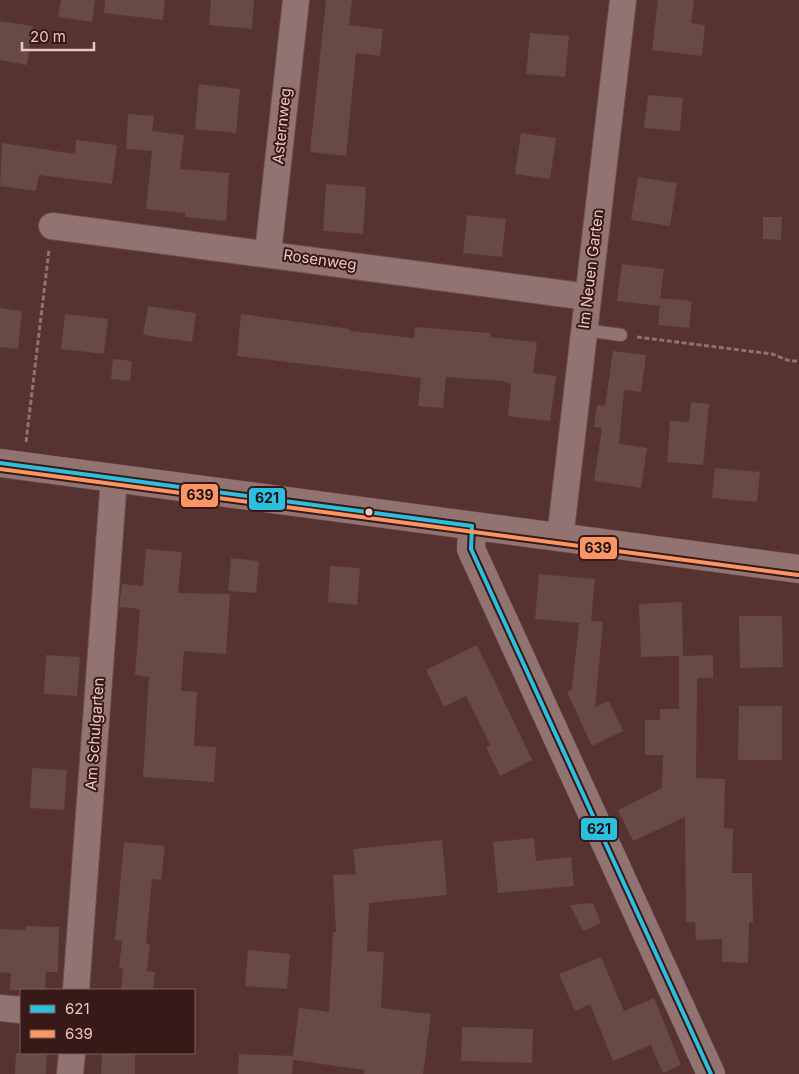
<svg xmlns="http://www.w3.org/2000/svg" width="799" height="1074" font-family="Inter,sans-serif">
<rect width="100%" height="100%" fill="#563230"/>
<path fill="#684a44" d="M 61,0 L 95,0 L 92,22 L 58,17 Z
M 105,0 L 165,0 L 163,20 L 104,13 Z
M 211,0 L 254,0 L 252,29 L 209,25 Z
M 326,0 L 352,0 L 349,25 L 383,29 L 380,56 L 356,53 L 346,156 L 310,152 Z
M 658,0 L 694,0 L 691,23 L 705,25 L 702,56 L 652,50 Z
M 0,21 L 33,26 L 27,65 L 0,60 Z
M 530,33 L 569,36 L 565,77 L 526,74 Z
M 199,84 L 240,89 L 236,133 L 195,129 Z
M 648,95 L 683,98 L 680,131 L 644,128 Z
M 128,114 L 154,116 L 152,131 L 184,135 L 180,169 L 229,173 L 226,221 L 185,217 L 185,213 L 146,209 L 152,151 L 126,149 Z
M 521,133 L 556,138 L 550,179 L 515,174 Z
M 76,140 L 117,145 L 112,184 L 39,175 L 36,191 L 0,186 L 2,143 L 75,154 Z
M 638,177 L 677,183 L 670,226 L 631,220 Z
M 326,184 L 366,187 L 363,234 L 323,231 Z
M 467,215 L 506,219 L 502,257 L 463,253 Z
M 763,217 L 782,217 L 781,240 L 763,239 Z
M 622,264 L 664,269 L 660,298 L 692,301 L 689,328 L 658,325 L 660,303 L 659,306 L 617,301 Z
M 148,306 L 196,313 L 192,342 L 143,335 Z
M 0,308 L 22,311 L 18,349 L 0,347 Z
M 65,314 L 108,319 L 104,354 L 61,349 Z
M 241,314 L 350,329 L 350,331 L 414,338 L 415,327 L 490,333 L 490,337 L 537,342 L 533,373 L 556,376 L 550,421 L 508,416 L 511,384 L 502,381 L 446,377 L 443,408 L 418,406 L 421,378 L 237,356 Z
M 613,351 L 646,355 L 641,392 L 624,390 L 619,444 L 647,448 L 641,488 L 594,481 L 602,428 L 594,427 L 597,405 L 605,406 Z
M 113,359 L 132,361 L 130,381 L 111,379 Z
M 691,402 L 709,404 L 703,465 L 667,462 L 670,421 L 689,422 Z
M 715,468 L 760,472 L 757,502 L 712,498 Z
M 146,549 L 182,552 L 178,593 L 230,594 L 226,654 L 184,651 L 181,691 L 197,692 L 194,746 L 216,747 L 214,782 L 143,777 L 149,677 L 135,675 L 140,609 L 119,607 L 122,584 L 143,586 Z
M 231,558 L 259,561 L 256,593 L 228,591 Z
M 330,566 L 360,568 L 357,605 L 328,602 Z
M 539,574 L 595,579 L 591,621 L 603,622 L 595,707 L 609,701 L 623,731 L 592,746 L 567,692 L 572,689 L 579,623 L 535,619 Z
M 682,602 L 683,656 L 713,655 L 713,678 L 697,678 L 696,778 L 725,779 L 724,828 L 733,829 L 732,873 L 752,873 L 753,922 L 749,922 L 748,963 L 722,962 L 722,939 L 696,940 L 695,922 L 686,922 L 685,817 L 633,841 L 618,810 L 662,788 L 663,755 L 645,755 L 645,720 L 660,720 L 660,709 L 679,709 L 679,656 L 641,657 L 639,604 Z
M 739,616 L 782,616 L 783,667 L 740,668 Z
M 477,645 L 532,760 L 500,776 L 486,747 L 490,745 L 466,696 L 444,707 L 426,670 Z
M 46,655 L 80,657 L 77,696 L 44,694 Z
M 739,706 L 782,706 L 782,760 L 738,760 Z
M 32,768 L 67,770 L 64,810 L 30,808 Z
M 534,838 L 536,861 L 571,857 L 574,886 L 498,893 L 493,842 Z
M 442,840 L 447,895 L 369,903 L 367,951 L 384,952 L 381,1008 L 431,1014 L 423,1074 L 364,1074 L 365,1070 L 293,1060 L 292,1074 L 238,1074 L 239,1054 L 293,1056 L 299,1008 L 329,1012 L 333,932 L 336,932 L 333,875 L 356,874 L 353,849 Z
M 124,842 L 165,846 L 161,880 L 152,879 L 146,943 L 150,944 L 147,971 L 155,972 L 153,990 L 121,990 L 123,969 L 119,968 L 122,941 L 115,940 Z
M 593,903 L 601,923 L 583,931 L 570,905 Z
M 26,926 L 59,927 L 58,972 L 46,972 L 45,990 L 10,990 L 11,973 L 0,972 L 0,929 L 25,930 Z
M 248,950 L 290,954 L 287,989 L 245,986 Z
M 601,957 L 624,1011 L 654,998 L 681,1065 L 663,1073 L 651,1045 L 613,1061 L 590,1004 L 575,1011 L 559,974 Z
M 462,1027 L 533,1029 L 532,1063 L 461,1061 Z
M 16,1053 L 47,1053 L 46,1074 L 15,1074 Z
M 102,1053 L 135,1053 L 135,1074 L 101,1074 Z"/>
<g fill="none" stroke-linecap="round" stroke-linejoin="round">
<defs>
<path id="service" d="M 584,330 L 621,335"/>
<path id="minor" d="M 52,226 L 588,297
M 268,253 L 296,0
M 560,538 L 623,0
M 76,990 L 114,478
M 0,1008 L 21,1010
M 70,1074 L 72,1053"/>
<path id="tertiary" d="M 0,463 L 799,569
M 472,526 L 471,549 L 711,1074"/>
</defs>
<use href="#service" stroke="#6f4f4d" stroke-width="14"/>
<use href="#minor" stroke="#6f4f4d" stroke-width="28"/>
<use href="#tertiary" stroke="#6f4f4d" stroke-width="29"/>
<path stroke="#8d7371" stroke-width="3" stroke-dasharray="5 2.5" stroke-linecap="butt" d="M 637,337 L 772,354 L 790,361 L 799,361
M 26,442 L 49,250"/>
<use href="#service" stroke="#917371" stroke-width="12"/>
<use href="#minor" stroke="#917371" stroke-width="26"/>
<use href="#tertiary" stroke="#917371" stroke-width="28"/>
<defs>
<path id="bus-1" d="M 0,463 L 472,526 L 471,549 L 711,1074"/>
<path id="bus-2" d="M 0,469 L 798,575"/>
</defs>
<use href="#bus-1" stroke="#371917" stroke-width="8"/>
<use href="#bus-2" stroke="#371917" stroke-width="8"/>
<use href="#bus-1" stroke="#2dbfdf" stroke-width="4"/>
<use href="#bus-2" stroke="#fb9564" stroke-width="4"/>
</g>
<circle fill="#f0c6c2" stroke="#371917" stroke-width="2" cx="369" cy="512" r="4.5"/>
<g text-anchor="middle" stroke-width="4" stroke-linejoin="round" paint-order="stroke">
<g font-size="15" fill="#f0c6c2" stroke="#371917">
<text transform="translate(282 126) rotate(-84)" y="5">Asternweg</text>
<text transform="translate(320 260) rotate(8)" y="5">Rosenweg</text>
<text transform="translate(591 269) rotate(-83)" y="5">Im Neuen Garten</text>
<text transform="translate(95 734) rotate(-86)" y="5">Am Schulgarten</text>
</g>
</g>
<g stroke="#371917" stroke-width="2">
<rect x="180" y="483" width="39" height="25" rx="5" fill="#fb9564"/>
<rect x="248" y="487" width="38" height="24" rx="5" fill="#2dbfdf"/>
<rect x="579" y="536" width="39" height="24" rx="5" fill="#fb9564"/>
<rect x="580" y="817" width="38" height="24" rx="5" fill="#2dbfdf"/>
</g>
<g font-size="14" text-anchor="middle" font-weight="bold" fill="#111">
<text x="200" y="500">639</text>
<text x="267" y="503">621</text>
<text x="598" y="553">639</text>
<text x="599" y="834">621</text>
</g>
<rect x="20" y="989" width="175" height="65" fill="#371917" stroke="#815e5b"/>
<rect x="30" y="1005" width="25" height="8" fill="#2dbfdf" stroke="#815e5b"/>
<text x="65" y="1014" font-size="15" fill="#f0c6c2">621</text>
<rect x="30" y="1030" width="25" height="8" fill="#fb9564" stroke="#815e5b"/>
<text x="65" y="1039" font-size="15" fill="#f0c6c2">639</text>
<path d="M22 42v8h72v-8" fill="none" stroke="#f0c6c2" stroke-width="2.5"/>
<text x="30" y="42" font-size="15" fill="#f0c6c2" stroke="#371917" stroke-width="4" paint-order="stroke">20 m</text>
</svg>
